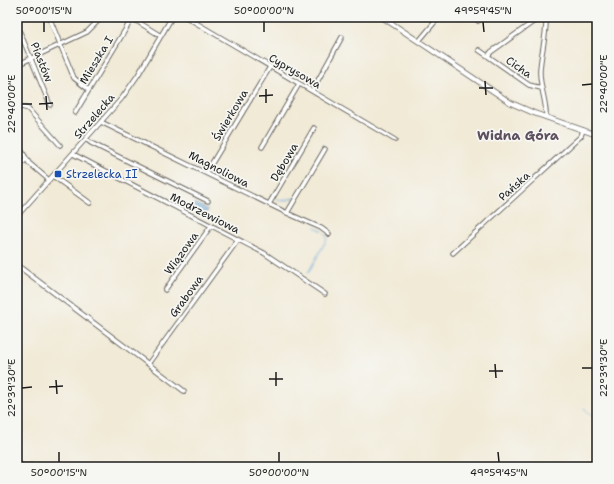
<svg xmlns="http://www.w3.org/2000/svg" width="614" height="484" font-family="'Shantell Sans',sans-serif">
<rect width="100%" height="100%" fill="#f6f6f2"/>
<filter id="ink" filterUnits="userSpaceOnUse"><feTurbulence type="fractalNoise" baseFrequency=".025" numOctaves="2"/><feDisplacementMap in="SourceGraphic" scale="8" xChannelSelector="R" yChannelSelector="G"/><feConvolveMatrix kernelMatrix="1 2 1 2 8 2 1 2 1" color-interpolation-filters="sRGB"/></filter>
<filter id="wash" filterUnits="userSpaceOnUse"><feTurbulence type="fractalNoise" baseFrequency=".012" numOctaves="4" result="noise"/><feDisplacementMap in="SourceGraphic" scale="16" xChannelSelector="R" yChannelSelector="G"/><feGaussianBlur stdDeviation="0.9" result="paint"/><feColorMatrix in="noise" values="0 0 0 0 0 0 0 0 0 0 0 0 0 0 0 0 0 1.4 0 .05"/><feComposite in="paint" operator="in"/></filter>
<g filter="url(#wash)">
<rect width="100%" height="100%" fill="#f1ead7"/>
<path fill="#61a6d7" stroke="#3e617a" d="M 195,203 L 208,210 L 206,214 L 197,212 L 193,208 Z"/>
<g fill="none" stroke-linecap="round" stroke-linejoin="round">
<path stroke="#61a6d7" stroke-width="1" d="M 277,199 L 282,201 L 294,198
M 315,227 L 323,231
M 308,273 L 327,239 L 325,233
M 584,408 L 597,421"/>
</g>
</g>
<g filter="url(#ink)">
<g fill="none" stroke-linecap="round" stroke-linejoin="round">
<defs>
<path id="minor" d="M 49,17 L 74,78 L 89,90
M 130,17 L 161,36
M 186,17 L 395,140
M 478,21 L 484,17
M 17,25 L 50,105
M 419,41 L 439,17
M 479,50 L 529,85 L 541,88
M 488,56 L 491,52 L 540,17
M 17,65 L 87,32 L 102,17
M 312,91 L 342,37
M 17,108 L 22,107 L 28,109 L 60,145
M 75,113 L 133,17
M 546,117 C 547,101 539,86 540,70 C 541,52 547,35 546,17
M 101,122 L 287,213 L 321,228 L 329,234
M 86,139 L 91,143 L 208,201
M 17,143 L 29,163 L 49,180
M 262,147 L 299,84
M 73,154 L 264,253 L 325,294
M 17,169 L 26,159
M 206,173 L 270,67
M 53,176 L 90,203
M 269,204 L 314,128
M 287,213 L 325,149
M 17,216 L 122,98 L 138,75 L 172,17
M 453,253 L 581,136 L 583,130
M 17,265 L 184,391
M 165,290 L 211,226
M 148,364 L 238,240
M 17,462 L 24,467
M 23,466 L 44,465 L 49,467"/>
<path id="major" d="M 382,17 L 511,103 L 534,113 L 597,135"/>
</defs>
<use href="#minor" stroke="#67645d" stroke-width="5.5"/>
<use href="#major" stroke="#67645d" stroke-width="6"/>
<use href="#minor" stroke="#fff" stroke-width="3.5"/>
<use href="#major" stroke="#fff" stroke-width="4.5"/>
</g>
</g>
<path fill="none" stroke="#1c1c1c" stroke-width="1.5" d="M 44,22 L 44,32M 264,22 L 264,32M 483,22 L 484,32M 485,81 L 486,95M 582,85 L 592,84M 479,88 L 493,88M 266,89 L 266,103M 46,96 L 47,110M 259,96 L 273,95M 22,104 L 32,104M 39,104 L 53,103M 495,364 L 496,378M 582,368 L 592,368M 489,371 L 503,371M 276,372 L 276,386M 269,379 L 283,379M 56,380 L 57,394M 49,387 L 63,386M 22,388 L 32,387M 59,452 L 59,462M 279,452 L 279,462M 498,452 L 499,462"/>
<rect fill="#1a4fb4" stroke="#f6f6f2" stroke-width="1.5" x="54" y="170" width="8" height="8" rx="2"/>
<g text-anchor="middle" stroke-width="3.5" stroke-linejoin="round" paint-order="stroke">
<g font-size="11" fill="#1c1c1c" stroke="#f6f6f2">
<text transform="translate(96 60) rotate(-59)" y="4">Mieszka I</text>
<text transform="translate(42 62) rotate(68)" y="4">Piastów</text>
<text transform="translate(519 67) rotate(35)" y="4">Cicha</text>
<text transform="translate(295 71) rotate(30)" y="4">Cyprysowa</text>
<text transform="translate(230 115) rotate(-59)" y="4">Świerkowa</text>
<text transform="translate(94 116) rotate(-49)" y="4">Strzelecka</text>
<text transform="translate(284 162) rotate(-59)" y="4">Dębowa</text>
<text transform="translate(219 169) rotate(27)" y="4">Magnoliowa</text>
<text transform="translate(514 186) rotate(-42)" y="4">Pańska</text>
<text transform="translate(205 213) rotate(27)" y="4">Modrzewiowa</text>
<text transform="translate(181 253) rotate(-54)" y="4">Wiązowa</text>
<text transform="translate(186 296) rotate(-54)" y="4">Grabowa</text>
</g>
<g font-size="11" fill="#164399" stroke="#f6f6f2" text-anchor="start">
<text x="66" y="178">Strzelecka II</text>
</g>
<g font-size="13" font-weight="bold" fill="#5e505e" stroke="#f6f6f2">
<text x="518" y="140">Widna Góra</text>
</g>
</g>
<rect width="614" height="484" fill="none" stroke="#f6f6f2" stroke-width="44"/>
<rect x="22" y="22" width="570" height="440" fill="none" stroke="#1c1c1c" stroke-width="1.5"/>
<g font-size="10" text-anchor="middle" fill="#1c1c1c">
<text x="44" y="14">50°00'15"N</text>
<text x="264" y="14">50°00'00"N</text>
<text x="483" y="14">49°59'45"N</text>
<text transform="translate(603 84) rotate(-90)" y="4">22°40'00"E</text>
<text transform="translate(11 104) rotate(-90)" y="4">22°40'00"E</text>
<text transform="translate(603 368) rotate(-90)" y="4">22°39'30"E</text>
<text transform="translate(11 388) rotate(-90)" y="4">22°39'30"E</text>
<text x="59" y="476">50°00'15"N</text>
<text x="279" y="476">50°00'00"N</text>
<text x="499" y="476">49°59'45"N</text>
</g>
</svg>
